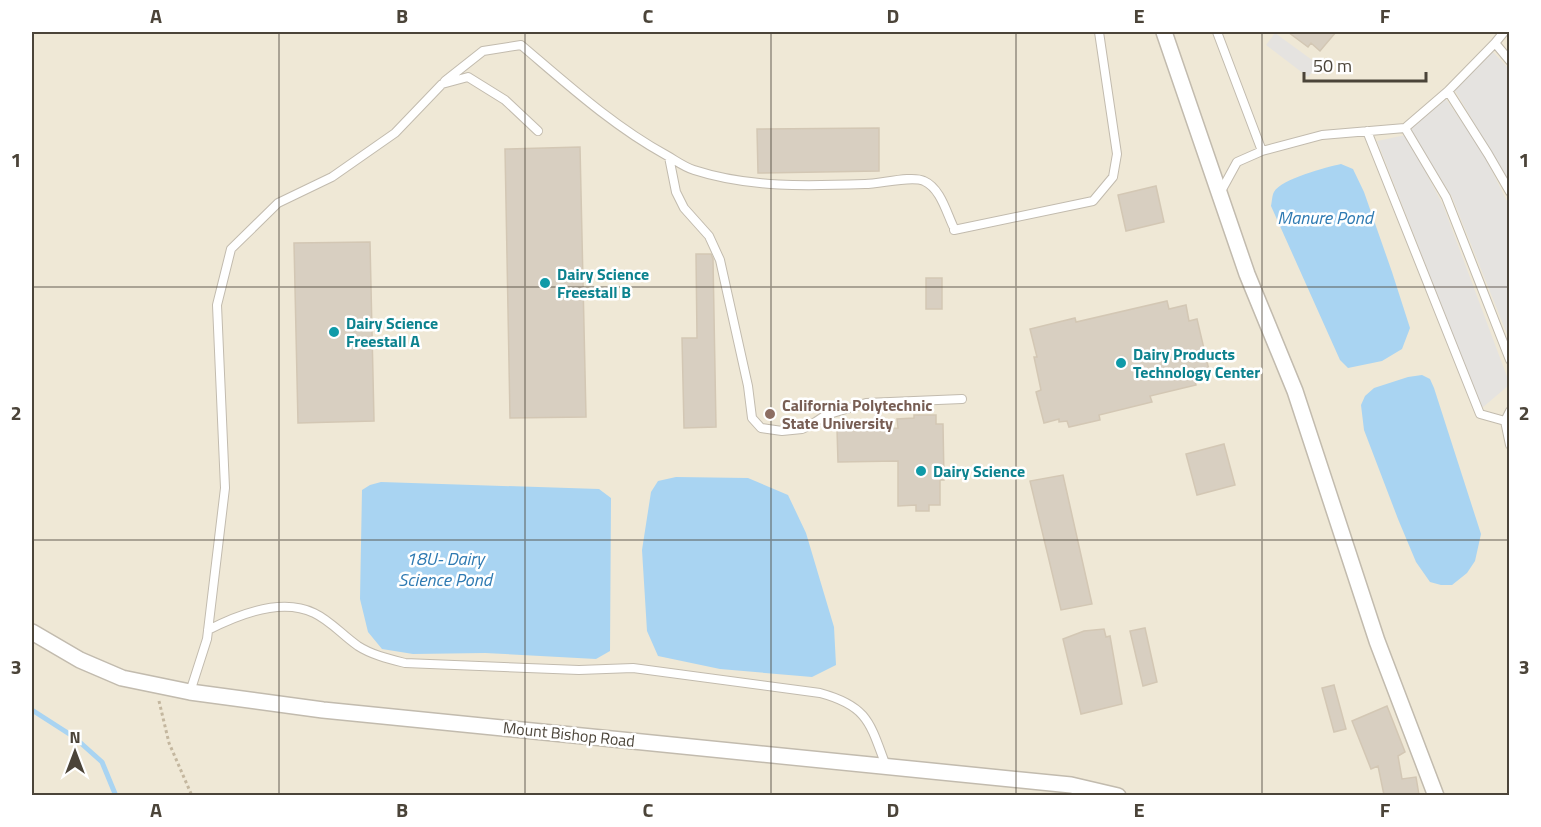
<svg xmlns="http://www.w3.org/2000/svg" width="1541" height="827" font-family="'Titillium Web',sans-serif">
<rect width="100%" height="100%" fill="#f6f3ec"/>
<path fill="#efe8d6" d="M 32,32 L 1509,32 L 1509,795 L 32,795 Z"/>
<path fill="#e5e3e0" d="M 1275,33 L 1319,65 L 1308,77 L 1266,45 Z
M 1493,52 L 1509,69 L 1509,182 L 1454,89 Z
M 1446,99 L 1482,151 L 1509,205 L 1509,339 L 1452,197 L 1410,129 Z
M 1406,135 L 1443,205 L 1509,382 L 1509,385 L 1482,408 L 1377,141 Z"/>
<path fill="#a9d4f2" d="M 1341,164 L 1353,169 L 1364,192 L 1392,272 L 1410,328 L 1402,349 L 1382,361 L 1348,368 L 1340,360 L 1271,206 C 1272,202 1272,195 1274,192 C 1281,179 1327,167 1341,164 Z
M 1422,375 L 1430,379 L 1434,388 L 1481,534 L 1475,561 L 1467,573 L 1452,585 L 1441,585 L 1430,582 L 1416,562 L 1398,519 L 1364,430 L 1361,405 L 1365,396 L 1374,388 L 1408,377 Z
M 676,477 L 748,478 L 788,495 L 806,533 L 834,627 L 836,665 L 812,677 L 720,669 L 658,656 L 647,631 L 642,550 L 651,492 L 658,481 Z
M 381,482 L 599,489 L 611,498 L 610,651 L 596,659 L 485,653 L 413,654 L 382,649 L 368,632 L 360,599 L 362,490 L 370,485 Z"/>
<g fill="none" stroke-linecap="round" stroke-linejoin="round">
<path stroke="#a9d4f2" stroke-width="5" d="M 32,710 L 74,737 L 102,762 L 116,796"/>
</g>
<path fill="#d8cfc1" stroke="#d3c7b4" stroke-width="1.5" d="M 1288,32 L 1336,32 L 1320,51 L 1311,43 L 1308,47 Z
M 879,128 L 879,171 L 758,173 L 757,129 Z
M 580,147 L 586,417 L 510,418 L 505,149 Z
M 1156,186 L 1164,222 L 1126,231 L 1118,195 Z
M 370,242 L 374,421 L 298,423 L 294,243 Z
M 696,254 L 711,254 L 713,259 L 716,427 L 684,428 L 682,338 L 697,338 Z
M 926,278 L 942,278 L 942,309 L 926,309 Z
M 1167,301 L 1169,309 L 1186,305 L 1189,321 L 1197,319 L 1209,370 L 1193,374 L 1196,385 L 1150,396 L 1152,402 L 1099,415 L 1100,420 L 1069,427 L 1067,421 L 1059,422 L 1059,419 L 1044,423 L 1036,392 L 1041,390 L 1034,357 L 1037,357 L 1030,329 L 1075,318 L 1076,322 Z
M 914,415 L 936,415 L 936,424 L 943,424 L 944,480 L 940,480 L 940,505 L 929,505 L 929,511 L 916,511 L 916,505 L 898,506 L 898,461 L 838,462 L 837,429 L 898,428 L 897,419 L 914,418 Z
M 1224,444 L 1235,485 L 1197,495 L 1186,454 Z
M 1063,475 L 1092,604 L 1061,610 L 1030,481 Z
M 1145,628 L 1157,682 L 1143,686 L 1130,631 Z
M 1104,629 L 1106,637 L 1110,636 L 1122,704 L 1081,714 L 1063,639 L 1084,631 Z
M 1334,685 L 1346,729 L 1334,732 L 1322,688 Z
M 1387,706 L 1405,752 L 1398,756 L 1402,779 L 1416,777 L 1419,795 L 1384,795 L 1378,766 L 1371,769 L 1352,721 Z"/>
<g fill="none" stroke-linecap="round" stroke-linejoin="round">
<defs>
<path id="service" d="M 1217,32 L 1262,151
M 1495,43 L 1510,61
M 445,81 L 483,51 L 521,45 C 567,84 613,126 666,155 C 675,160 684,167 694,170 C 749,188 808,186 865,184 C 880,184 912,175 924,181 C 940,188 946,211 953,226
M 1448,91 L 1488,154 L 1510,192
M 1405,128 L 1446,197 L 1510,360
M 1367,131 L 1480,414 L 1505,421
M 669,157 L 676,192 L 684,208 L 709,236 L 720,260 L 748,386 L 752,418 L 761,428 L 782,431 L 802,429 L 811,425 L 826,415 L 866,403 L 962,399
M 1220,193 L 1237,162 L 1262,151 L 1322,135 L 1405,128 L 1448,91 L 1495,43 L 1504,32
M 954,230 L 1093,201 L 1113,177 L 1117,154 L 1099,32
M 1510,411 L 1505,421 L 1510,445
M 208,630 C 237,615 281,597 314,613 C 331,621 342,635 358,646 C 372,655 389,659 405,663 L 579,670 L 633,668 L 820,693 C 868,706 870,723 886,766
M 190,692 L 207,639 L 225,488 L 217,305 L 231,249 L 278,203 L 332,177 L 395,133 L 442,84 L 468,77 L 505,100 L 538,131"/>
<path id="minor" d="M 1164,32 L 1247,274 L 1295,391 L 1377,641 L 1436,796
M 32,632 L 80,660 L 122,678 L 190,692 L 323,710 L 1071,785 L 1118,796"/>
</defs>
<use href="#service" stroke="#c2bbae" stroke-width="10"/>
<use href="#minor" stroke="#c2bbae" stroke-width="18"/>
<path stroke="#c4b79f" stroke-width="3" stroke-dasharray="3 3" stroke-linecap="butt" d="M 159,701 L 169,743 L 192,796"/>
<use href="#service" stroke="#fff" stroke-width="8"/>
<use href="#minor" stroke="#fff" stroke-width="15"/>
</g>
<path fill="none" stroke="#4b4439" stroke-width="1.5" stroke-opacity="0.55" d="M 279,32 L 279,796M 525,32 L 525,796M 771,32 L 771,796M 1016,32 L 1016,796M 1262,32 L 1262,796M 32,287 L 1510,287M 32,540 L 1510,540"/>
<g fill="#0f9aa8" stroke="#fff" stroke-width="2">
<circle cx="545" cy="283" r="6"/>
<circle cx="334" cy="332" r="6"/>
<circle cx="1121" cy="363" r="6"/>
<circle cx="921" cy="471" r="6"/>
</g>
<circle fill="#8d6e63" stroke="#fff" stroke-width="2" cx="770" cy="414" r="6"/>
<g text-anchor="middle" stroke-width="5" stroke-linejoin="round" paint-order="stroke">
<g font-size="16" font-weight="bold" fill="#0d838f" stroke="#fff" text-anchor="start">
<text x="557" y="280">Dairy Science<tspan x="557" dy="18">Freestall B</tspan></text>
<text x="346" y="329">Dairy Science<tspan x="346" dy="18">Freestall A</tspan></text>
<text x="1133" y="360">Dairy Products<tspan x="1133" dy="18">Technology Center</tspan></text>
<text x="933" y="477">Dairy Science</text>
</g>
<g font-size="16" font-weight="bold" fill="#785e54" stroke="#fff" text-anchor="start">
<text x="782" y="411">California Polytechnic<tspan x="782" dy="18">State University</tspan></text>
</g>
<g font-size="16" fill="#4b4439" stroke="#fff">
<text transform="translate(569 734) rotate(6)" y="6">Mount Bishop Road</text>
</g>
<g font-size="18" font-style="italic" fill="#2e7ab2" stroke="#fff">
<text x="1325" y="224">Manure Pond</text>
<text x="445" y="565">18U- Dairy<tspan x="445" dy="21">Science Pond</tspan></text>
</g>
</g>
<rect width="1541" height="827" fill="none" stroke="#ffffff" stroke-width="66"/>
<g transform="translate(75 752)" stroke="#ffffff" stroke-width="4.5" paint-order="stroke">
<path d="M0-4.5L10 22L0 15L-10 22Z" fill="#4b4439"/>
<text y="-9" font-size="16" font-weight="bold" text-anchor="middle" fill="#4b4439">N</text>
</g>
<path d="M1304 72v9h122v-9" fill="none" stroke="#4b4439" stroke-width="3"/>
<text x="1313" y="72" font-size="18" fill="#4b4439" stroke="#ffffff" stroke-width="4.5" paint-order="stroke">50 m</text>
<rect x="33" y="33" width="1475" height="761" fill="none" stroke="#4b4439" stroke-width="2"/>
<g font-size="20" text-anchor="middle" font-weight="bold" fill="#4b4439">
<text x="156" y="23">A</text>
<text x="402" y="23">B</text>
<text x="648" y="23">C</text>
<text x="893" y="23">D</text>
<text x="1139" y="23">E</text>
<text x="1385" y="23">F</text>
<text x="16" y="167">1</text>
<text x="1524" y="167">1</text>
<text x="16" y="420">2</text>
<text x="1524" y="420">2</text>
<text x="16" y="674">3</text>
<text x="1524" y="674">3</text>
<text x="156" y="817">A</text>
<text x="402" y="817">B</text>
<text x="648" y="817">C</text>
<text x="893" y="817">D</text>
<text x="1139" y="817">E</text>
<text x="1385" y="817">F</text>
</g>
</svg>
